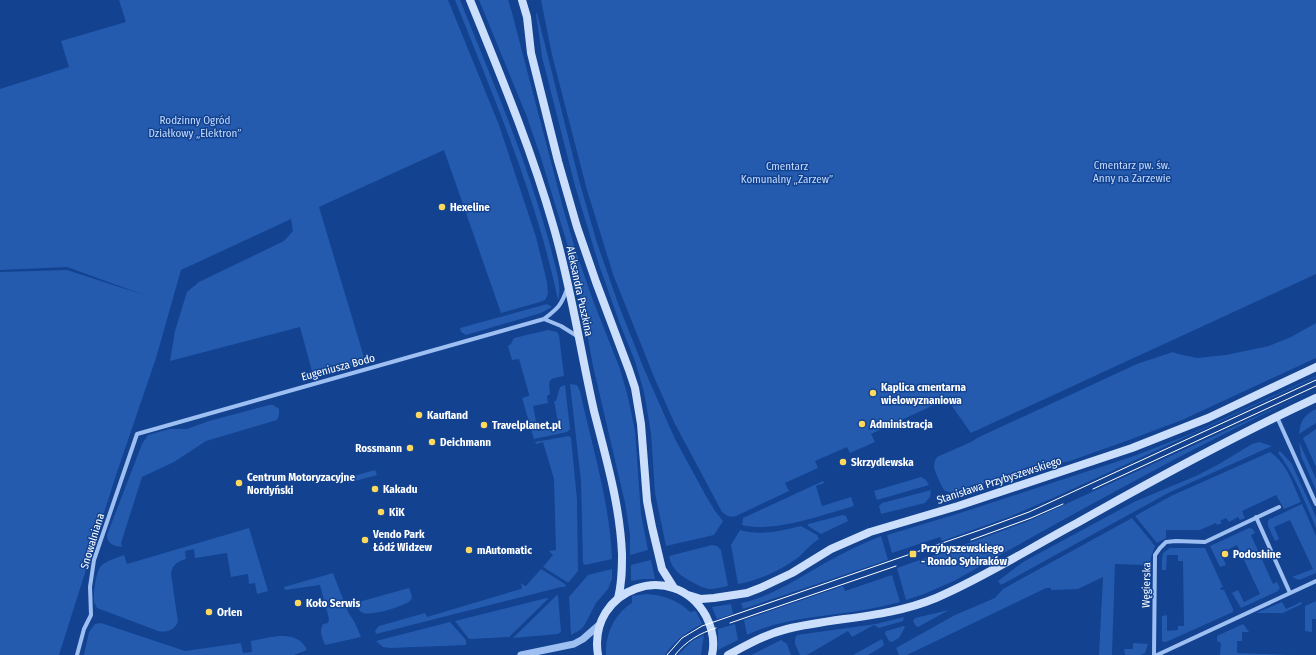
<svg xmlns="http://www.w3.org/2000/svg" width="1316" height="655" font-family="'Fira Sans Condensed',sans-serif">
<rect width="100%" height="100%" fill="#124290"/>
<path fill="#245baf" d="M 119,0 L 448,0 L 499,125 L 536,237 L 547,282 L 548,294 L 545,300 L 540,302 L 501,313 L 444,150 L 319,207 L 363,354 L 364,363 L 318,375 L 312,371 L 300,327 L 170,361 L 175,331 L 187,292 L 199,282 L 284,241 L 293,231 L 291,219 L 181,270 L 156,358 L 116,475 L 59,655 L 0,655 L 0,272 L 67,270 L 147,296 L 67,267 L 0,270 L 0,89 L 69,67 L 61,41 L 126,22 Z
M 455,0 L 460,0 C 493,82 528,163 551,249 C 554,263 563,287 558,300 C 536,195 494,98 455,0 Z
M 479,0 L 508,0 L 511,9 L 563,208 L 576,252 L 594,303 L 620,369 L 628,397 L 635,431 L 641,514 L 648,550 L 630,555 L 630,535 L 625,503 L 593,366 L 582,305 L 570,253 L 541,158 L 527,117 Z
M 541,0 L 1316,0 L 1316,274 L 971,433 L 947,399 L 871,434 L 875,442 L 850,453 L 847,447 L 815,461 L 818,468 L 785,483 L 789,491 L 736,516 C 730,518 727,516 722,512 L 674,422 L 654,377 L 613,274 L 587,190 L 552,55 Z
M 537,13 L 580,184 L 597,243 L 619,306 L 644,369 L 675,439 L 706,496 L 715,511 L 723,521 L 714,535 L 666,546 L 655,493 L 651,433 L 644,392 L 635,361 L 620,324 L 598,262 L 575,186 L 542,57 L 536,14 Z
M 547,304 L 552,307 L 541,313 L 466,335 L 461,332 L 460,328 Z
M 1316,323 L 1316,358 L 1182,420 L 1129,440 L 1070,461 L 1022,472 L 954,493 L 945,491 C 942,488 935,472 934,467 C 934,463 935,460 937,457 L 971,442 L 979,437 L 1137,364 L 1173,352 L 1178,354 L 1197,358 L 1226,355 L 1269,346 L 1291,337 Z
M 548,330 L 557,332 L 559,335 L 564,376 C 549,379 548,378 550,394 L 547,396 L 548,403 L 533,406 L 538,431 L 559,427 L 554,401 L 556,401 L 560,387 L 565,385 L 570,429 L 567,432 L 534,439 L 522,398 L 529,396 L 529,394 L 519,359 L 512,360 L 508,346 L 511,344 L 514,338 Z
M 1316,376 L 1316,377 L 1053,498 L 1009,517 L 942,541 L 940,537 L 892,553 L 887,535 L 960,513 L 1134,456 L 1188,435 Z
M 570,384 L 577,385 L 580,391 C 592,446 610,503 612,559 L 585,565 L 583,563 L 581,481 Z
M 1316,389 C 1192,447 1073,514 954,581 L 924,594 L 906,600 L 897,568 L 983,538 L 1031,520 Z
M 269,405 L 273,405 L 279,409 L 279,415 L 277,420 L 206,441 L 174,462 L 142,477 L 121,543 L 122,547 C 114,546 107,544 107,535 L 142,444 L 148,435 L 170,429 L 187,429 L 209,421 Z
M 1316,409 L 1316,423 L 1299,434 C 1300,421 1305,414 1316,409 Z
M 1316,429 L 1316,467 L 1303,438 Z
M 569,436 L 571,438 L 577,499 L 578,571 L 569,582 L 567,582 L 543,567 L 553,555 L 549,551 L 556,550 L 554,479 L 543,442 L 536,444 L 535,442 Z
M 1259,442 L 1272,446 L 1170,492 L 1001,585 L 998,581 L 1023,562 L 1134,502 L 1198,475 L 1219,464 L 1252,444 Z
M 1299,443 L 1300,444 L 1316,479 L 1316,490 L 1301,456 Z
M 1280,451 L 1292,464 L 1299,480 L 1316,517 L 1316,528 C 1305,502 1295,475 1278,453 Z
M 1270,452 C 1287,463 1293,484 1301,502 L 1284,509 L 1276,495 L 1242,511 L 1245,518 L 1240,520 L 1238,517 L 1229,522 L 1226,518 L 1220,521 L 1222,523 L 1217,525 L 1216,523 L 1200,530 L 1166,530 L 1166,538 L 1157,543 L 1135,516 L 1171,496 Z
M 375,470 L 377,475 L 348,483 L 347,478 Z
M 921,477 L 926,480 L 929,485 L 877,500 L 874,491 Z
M 823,481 L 824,483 L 816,486 L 822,506 L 851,497 L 854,506 C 822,515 774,533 742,525 L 743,518 Z
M 931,490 L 930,497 L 925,503 L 881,514 L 879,506 L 882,503 Z
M 1302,504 L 1316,536 L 1316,573 L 1299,580 L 1292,577 L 1313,569 L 1290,520 L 1274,527 L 1279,539 L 1275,541 L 1268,526 L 1268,520 Z
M 843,515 L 846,516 L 848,521 L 821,534 L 808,526 L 808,524 Z
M 1132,518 L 1155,546 L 1151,557 L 1150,563 L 1144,565 L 1115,564 L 1112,655 L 1099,655 L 1103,577 L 1078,589 L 1051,590 L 1051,588 L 1046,588 L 907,655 L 899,655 L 896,648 L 955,615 L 995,598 L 1003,589 Z
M 801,526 L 817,535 L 819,539 C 811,544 806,550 800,556 C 782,570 760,580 738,584 L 731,545 L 740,530 C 760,536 781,531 801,526 Z
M 249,528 L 268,591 L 257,594 L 255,583 L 249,584 L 248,574 L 231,577 L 227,553 L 195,558 L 194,549 L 185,551 L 186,559 C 178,561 172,565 171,574 L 178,622 C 174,630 167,633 158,631 L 97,608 C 96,606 95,604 94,602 C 93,596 96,570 101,566 C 107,560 117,558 124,555 L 127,564 Z
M 1249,528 L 1253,529 L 1255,533 L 1251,535 L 1273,584 L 1277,582 L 1280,588 L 1278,591 L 1241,608 L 1232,593 L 1238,590 L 1244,602 L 1260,594 L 1237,545 L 1221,553 L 1226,565 L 1220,567 L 1210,546 Z
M 881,536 L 888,560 L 743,609 L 741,603 C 773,596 797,579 825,563 C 843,553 861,544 881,536 Z
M 712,545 L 717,546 L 721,550 L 728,586 C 722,587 715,589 709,589 C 703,588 699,586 694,583 C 681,576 672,571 669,556 Z
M 1170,548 L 1205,548 L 1223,587 L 1220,588 L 1221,590 L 1224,590 L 1233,609 L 1233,612 L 1166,642 L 1164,642 L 1162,641 L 1162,616 L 1167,615 L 1167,631 L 1178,630 L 1178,626 L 1184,626 L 1183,561 L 1178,561 L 1178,555 L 1167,555 L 1166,570 L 1162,570 L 1162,560 L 1163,553 Z
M 651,560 L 655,579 L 643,579 L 631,581 L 631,565 Z
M 541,569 L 565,584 L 566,586 L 564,587 L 561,587 L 376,634 L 375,631 L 379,626 L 425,613 L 427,617 L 521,589 L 522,588 L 521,583 L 525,586 L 526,586 Z
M 612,569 L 612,579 L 608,589 L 596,603 L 584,626 L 580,630 L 571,635 L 569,597 L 588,575 Z
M 333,573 L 348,612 L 355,623 L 361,637 L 325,645 C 322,637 319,632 323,624 L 328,623 L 329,619 L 320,585 L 285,590 L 284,587 Z
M 892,575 L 900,602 C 888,605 876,608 864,610 C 825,617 784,617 747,635 L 744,620 L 843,586 L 845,591 Z
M 409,588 L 412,596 L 411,600 C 406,606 371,616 363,613 C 359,611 357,607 355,603 Z
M 646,594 C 663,595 678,600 690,612 L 696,611 L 702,624 C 686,632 674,641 665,655 L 606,655 C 605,635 614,614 632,603 L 632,596 Z
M 558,595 L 561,632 L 558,634 L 513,638 L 556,596 Z
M 547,598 L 548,599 L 509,637 L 469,639 L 455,621 Z
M 1316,601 L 1316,619 L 1312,619 L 1312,632 L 1305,631 L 1305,606 Z
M 1282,602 L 1286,609 L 1301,602 L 1302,604 L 1283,613 L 1256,613 Z
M 731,604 L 733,614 L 717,619 L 712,607 Z
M 949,610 L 918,627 L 916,626 L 913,621 L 915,618 Z
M 904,617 L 903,621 L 879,628 L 874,625 L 852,637 L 848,631 L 807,655 L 800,655 C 797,648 792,642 797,635 L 876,624 Z
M 450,622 L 466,640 L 466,645 L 390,648 L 383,647 L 376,641 Z
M 101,623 L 185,651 L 241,643 L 243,653 L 252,652 L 251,641 C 270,638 297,628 307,650 L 294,655 L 84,655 L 89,632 L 95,624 Z
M 735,624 L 738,640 L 718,650 L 718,629 Z
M 1243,624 L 1249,632 L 1242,632 L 1242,641 L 1237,641 L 1237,653 L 1291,655 L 1220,655 L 1221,643 L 1217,641 L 1217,636 Z
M 904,626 L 905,627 L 899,638 L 892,642 L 889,641 L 885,634 L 886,631 Z
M 704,635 L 701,655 L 678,655 L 692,641 Z
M 882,639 L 884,644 L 883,646 L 868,655 L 853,655 Z
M 781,640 L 787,644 L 791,655 L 751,655 Z
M 1133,643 L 1148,644 L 1145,653 L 1140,655 L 1125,655 L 1124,649 L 1133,649 Z"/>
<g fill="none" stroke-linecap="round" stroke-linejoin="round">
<path stroke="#9dbff2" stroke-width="4" d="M 544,319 L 561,326 L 577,336
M 1277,417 L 1316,504
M 1256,517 L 1290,593
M 77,655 L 84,629 L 91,615 L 90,587 L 94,560 L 137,434 L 544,319 C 558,308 561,306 567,289
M 1154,655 L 1155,555 L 1160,548 L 1166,542 L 1176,541 L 1205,542 L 1279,507
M 1157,655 L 1316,581"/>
<path stroke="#9dbff2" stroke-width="7" d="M 521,655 L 574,644 L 583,639 L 599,625"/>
<path stroke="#cbdefc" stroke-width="8" d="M 470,0 C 500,74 531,148 553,225 C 571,286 580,349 594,411 C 606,458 620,505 622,554 C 622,569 622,583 618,598
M 522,0 L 527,17 L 531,53 L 558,161 L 577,227 L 596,282 L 629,370 L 635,388 L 641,424 L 647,501 L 652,527 L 662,569 L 674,588
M 688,595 L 701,599 L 714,598 L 747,593 L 760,588 L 792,573 L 831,549 L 870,532 L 958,506 L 1132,448 L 1208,418 L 1316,367
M 598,655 C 587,588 674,558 706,616 C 712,628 715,642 712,655
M 728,655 C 747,645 766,634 787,629 C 837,617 888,618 936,598 C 985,577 1030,548 1077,523 C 1155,479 1234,436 1316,398"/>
<path stroke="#fff" stroke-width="1" d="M 1093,489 L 1316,386
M 971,540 L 1031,518 L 1063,504
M 730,623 L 896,566
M 667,655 L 682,638 L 702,626 L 980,530 L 1029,512 L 1316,380
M 675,655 C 686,641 700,633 716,628"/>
</g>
<g fill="#ffd95e" stroke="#124290" stroke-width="1.5">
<circle cx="442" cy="207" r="4"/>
<circle cx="873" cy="393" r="4"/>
<circle cx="419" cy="415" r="4"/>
<circle cx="862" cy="424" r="4"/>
<circle cx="484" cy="425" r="4"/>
<circle cx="432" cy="442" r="4"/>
<circle cx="410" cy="448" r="4"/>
<circle cx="843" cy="462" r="4"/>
<circle cx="239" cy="483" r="4"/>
<circle cx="375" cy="489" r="4"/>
<circle cx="381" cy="512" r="4"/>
<circle cx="365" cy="540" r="4"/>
<circle cx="469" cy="550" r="4"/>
<rect x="909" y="550" width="8" height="8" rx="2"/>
<circle cx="1225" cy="554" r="4"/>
<circle cx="298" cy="603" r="4"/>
<circle cx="209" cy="612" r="4"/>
</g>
<g text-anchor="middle" stroke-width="3" stroke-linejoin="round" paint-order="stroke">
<g font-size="11" fill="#c4dbfd" stroke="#124290">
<text x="195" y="124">Rodzinny Ogród<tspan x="195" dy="13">Działkowy „Elektron”</tspan></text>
<text x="1132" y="169">Cmentarz pw. św.<tspan x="1132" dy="13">Anny na Zarzewie</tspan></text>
<text x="787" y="170">Cmentarz<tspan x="787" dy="13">Komunalny „Zarzew”</tspan></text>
</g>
<g font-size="11" font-weight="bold" fill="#fff" stroke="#124290" text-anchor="start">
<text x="450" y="211">Hexeline</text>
<text x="881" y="391">Kaplica cmentarna<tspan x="881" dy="13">wielowyznaniowa</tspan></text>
<text x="427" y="419">Kaufland</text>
<text x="870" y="428">Administracja</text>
<text x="492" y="429">Travelplanet.pl</text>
<text x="440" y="446">Deichmann</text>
<text x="402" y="452" text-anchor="end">Rossmann</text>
<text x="851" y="466">Skrzydlewska</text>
<text x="247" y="481">Centrum Motoryzacyjne<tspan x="247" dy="13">Nordyński</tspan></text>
<text x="383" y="493">Kakadu</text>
<text x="389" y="516">KiK</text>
<text x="373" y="538">Vendo Park<tspan x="373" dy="13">Łódź Widzew</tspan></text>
<text x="921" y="552">Przybyszewskiego<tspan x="921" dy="13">- Rondo Sybiraków</tspan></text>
<text x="477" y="554">mAutomatic</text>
<text x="1233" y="558">Podoshine</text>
<text x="306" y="607">Koło Serwis</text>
<text x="217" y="616">Orlen</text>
</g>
<g font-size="11" fill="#fff" stroke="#124290">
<text transform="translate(580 291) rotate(78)" y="4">Aleksandra Puszkina</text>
<text transform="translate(338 367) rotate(-15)" y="4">Eugeniusza Bodo</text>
<text transform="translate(999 480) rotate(-18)" y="4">Stanisława Przybyszewskiego</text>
<text transform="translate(92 541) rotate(-73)" y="4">Snowalniana</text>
<text transform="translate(1146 585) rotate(-89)" y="4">Węgierska</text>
</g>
</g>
</svg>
